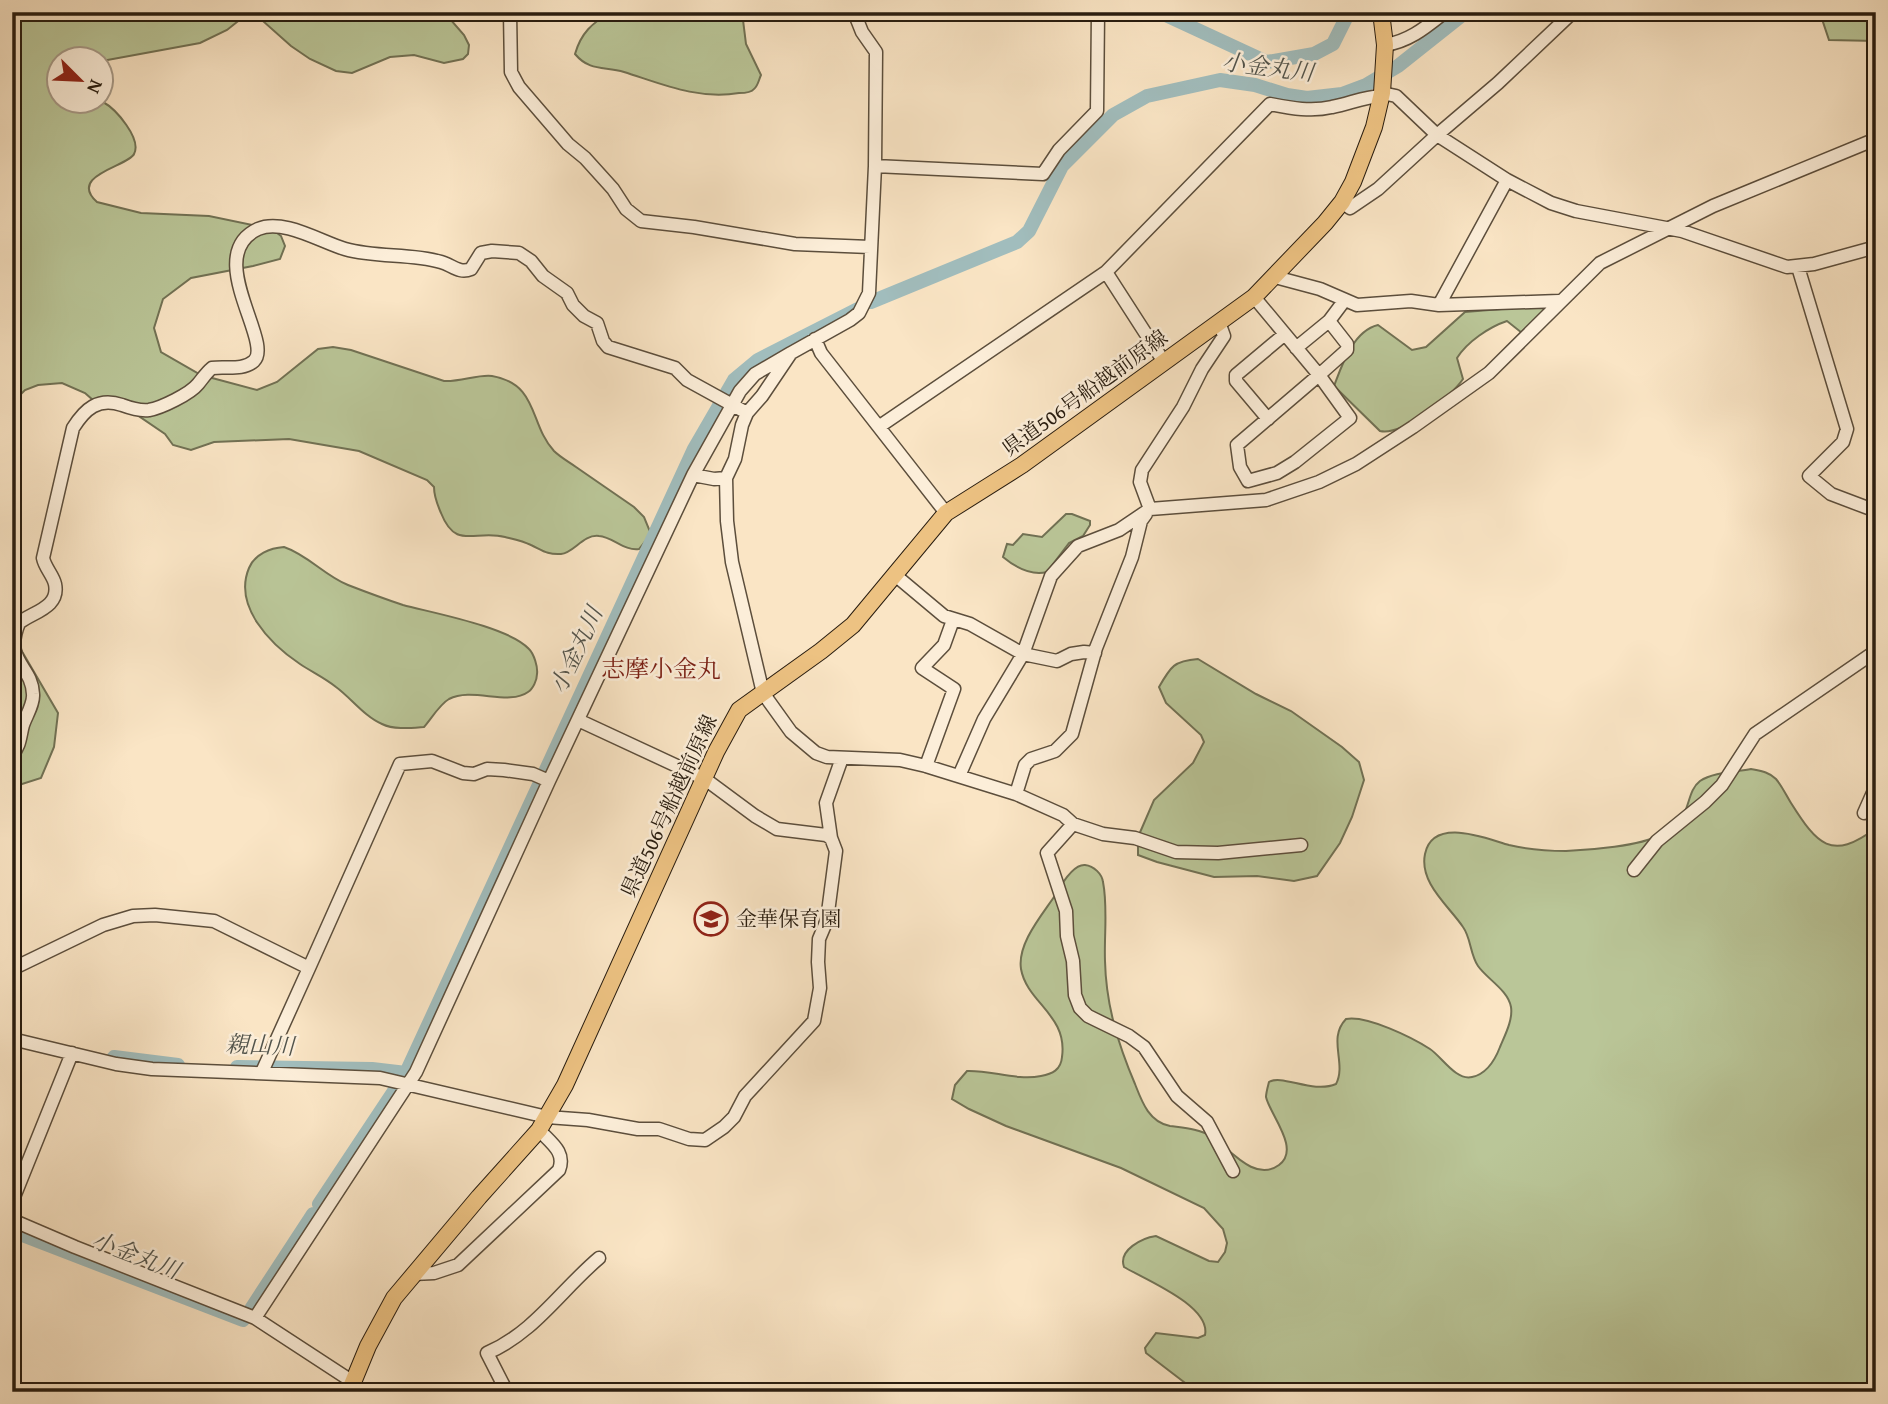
<svg xmlns="http://www.w3.org/2000/svg" width="1888" height="1404" font-family="'Gentium Book Plus','Noto Serif JP',serif">
<rect width="100%" height="100%" fill="#fae5c5"/>
<filter id="stains"><feTurbulence type="fractalNoise" baseFrequency=".00286" numOctaves="4"/><feColorMatrix values="0 0 0 0 .2 0 0 0 0 .09 0 0 0 0 .02 0 0 0 .5 -.17"/></filter>
<radialGradient id="worn" r=".72"><stop offset=".6" stop-color="#630" stop-opacity="0"/><stop offset="1" stop-color="#630" stop-opacity=".3"/></radialGradient>
<path fill="#bac698" stroke="#717154" stroke-width="2" d="M 12,12 L 444,12 L 464,35 L 469,45 L 468,54 L 463,59 L 444,63 L 414,55 L 390,57 L 352,73 L 336,71 L 310,59 L 291,46 L 263,21 L 253,17 L 242,18 L 227,30 L 200,43 L 102,61 L 60,60 L 60,102 C 71,102 92,98 103,102 C 116,109 142,139 134,154 C 129,166 67,175 97,202 L 141,213 L 209,216 L 272,229 L 281,236 L 285,246 L 280,259 L 253,266 L 191,278 L 163,299 L 154,328 L 161,352 L 201,375 L 257,390 L 277,382 L 318,349 L 333,347 L 351,350 L 444,381 C 460,382 479,374 492,376 C 539,384 529,424 554,451 C 560,457 569,462 576,467 C 595,480 615,494 634,507 L 644,517 L 651,534 L 639,549 C 624,551 613,537 599,536 C 583,534 574,553 561,554 C 547,555 542,550 531,545 C 523,541 513,539 505,537 C 475,529 456,551 441,513 C 437,504 434,496 434,487 L 427,480 L 359,451 L 289,439 L 214,442 L 191,450 L 173,445 L 165,434 L 137,415 L 93,400 L 85,393 L 62,383 L 38,385 L 25,390 L 17,398 L 12,417 Z
M 611,12 L 742,12 L 746,44 L 761,75 C 759,79 758,86 754,89 C 751,93 744,93 739,93 C 698,100 662,84 624,72 C 605,66 590,72 575,54 C 581,33 592,23 611,12 Z
M 1823,12 L 1876,12 L 1876,41 L 1829,40 L 1823,22 Z
M 1550,305 L 1522,333 L 1507,321 C 1489,327 1467,342 1457,358 L 1463,379 C 1451,397 1402,436 1380,431 L 1334,386 C 1342,365 1353,331 1378,325 L 1412,350 L 1426,347 L 1465,312 Z
M 1066,514 L 1072,514 L 1090,521 L 1090,525 L 1083,536 L 1069,543 L 1047,572 C 1030,576 1015,567 1003,557 L 1007,544 L 1013,545 L 1023,534 L 1042,537 Z
M 284,547 C 308,555 325,576 348,585 C 366,592 385,599 403,605 C 433,613 509,627 529,649 C 534,654 538,667 537,674 C 537,680 533,689 528,692 C 509,706 472,687 449,699 C 440,704 431,719 424,727 C 411,728 394,730 382,724 C 365,717 351,698 336,687 C 325,678 312,672 300,664 C 270,644 233,606 249,568 C 255,554 270,548 284,547 Z
M 12,625 L 20,648 L 58,713 L 54,747 L 41,778 L 19,785 L 12,784 Z
M 1198,659 L 1256,694 L 1291,711 L 1342,747 L 1359,762 L 1364,780 L 1352,817 L 1340,843 L 1317,876 L 1294,881 L 1257,876 L 1214,877 L 1157,862 L 1138,855 L 1138,837 L 1154,800 L 1193,763 L 1204,742 L 1201,735 L 1166,703 L 1159,687 C 1171,666 1174,661 1198,659 Z
M 1751,769 C 1761,771 1769,772 1776,779 C 1782,786 1786,795 1791,803 C 1817,844 1831,862 1876,828 L 1876,1392 L 1197,1392 L 1146,1353 L 1145,1348 L 1156,1333 L 1198,1338 L 1205,1335 C 1211,1306 1146,1280 1124,1267 C 1118,1250 1142,1238 1156,1236 L 1209,1261 L 1218,1262 L 1225,1252 L 1227,1243 L 1223,1229 L 1204,1208 L 1121,1168 L 1006,1126 L 969,1109 L 952,1099 L 955,1085 L 967,1071 C 991,1070 1017,1081 1041,1076 C 1052,1074 1061,1070 1062,1057 C 1068,1015 1027,1003 1021,969 C 1017,943 1043,914 1056,894 C 1061,885 1073,864 1085,865 C 1094,866 1102,874 1103,882 C 1108,907 1104,936 1105,961 C 1106,1005 1118,1044 1135,1084 C 1142,1102 1149,1122 1170,1126 C 1184,1128 1199,1129 1211,1136 C 1229,1148 1254,1183 1279,1165 C 1301,1149 1270,1115 1266,1097 C 1266,1093 1268,1086 1269,1082 C 1282,1074 1313,1094 1336,1084 C 1347,1063 1327,1039 1346,1019 C 1367,1015 1413,1038 1430,1049 C 1442,1057 1456,1081 1472,1077 C 1487,1074 1495,1060 1500,1047 C 1505,1035 1513,1020 1511,1007 C 1508,990 1487,979 1478,966 C 1470,954 1471,938 1463,927 C 1449,906 1419,883 1425,854 C 1433,816 1487,839 1509,845 C 1526,849 1549,851 1566,851 C 1590,850 1640,846 1660,835 C 1668,830 1682,817 1686,809 C 1690,799 1691,788 1700,781 C 1713,772 1736,772 1751,769 Z"/>
<g fill="none" stroke-linecap="round" stroke-linejoin="round">
<path stroke="#a1bdbd" stroke-width="14" d="M 1159,12 L 1267,62 L 1314,54 L 1333,44 L 1349,12
M 871,302 L 1017,242 L 1029,231 L 1062,166 L 1113,115 L 1147,96 L 1220,80 L 1255,85 L 1287,95 L 1307,98 L 1342,94 L 1366,85 L 1398,66 L 1466,12
M 114,1057 L 178,1065
M 237,1067 L 372,1069 L 406,1073 L 694,449 L 734,380 L 758,360 L 858,309
M 319,1204 L 396,1088
M 12,1231 L 243,1320
M 251,1309 L 313,1214"/>
<defs>
<path id="minor" d="M 510,12 L 511,72 L 519,87 L 568,144 L 585,158 L 613,189 L 626,209 L 641,221 L 694,227 L 795,244 L 870,247
M 854,12 L 862,32 L 876,52 L 875,166
M 1098,12 L 1097,111 L 1059,150 L 1043,174 L 875,166 L 869,293 L 859,313 L 850,320 L 791,353 L 762,396 L 747,413 L 742,425 L 735,459 L 726,478 L 727,521 L 732,562 L 763,693 L 791,732 L 816,753 L 827,757 L 900,760 L 926,766 L 1016,794 L 1063,815 L 1073,824 L 1103,834 L 1135,838 L 1176,852 L 1218,853 L 1301,845
M 1385,45 C 1410,41 1426,27 1445,12
M 1382,93 L 1396,96 L 1437,135 L 1507,180 L 1551,203 L 1576,211 L 1682,231 L 1787,267 L 1814,264 L 1876,247
M 1342,202 L 1350,208 L 1378,189 L 1437,135 L 1498,83 L 1573,12
M 1798,267 L 1847,429 L 1843,442 L 1809,476 L 1831,494 L 1876,511
M 1106,272 L 1164,362
M 1275,277 L 1320,289 L 1357,305 L 1411,301 L 1439,305 L 1559,301
M 1254,297 L 1319,375 L 1347,350 L 1347,344 L 1329,321
M 1439,305 L 1507,180
M 815,339 L 821,353 L 946,513
M 1296,348 L 1329,321 L 1344,301
M 1319,375 L 1350,418 L 1295,462 L 1277,473 L 1248,481 L 1240,467 L 1237,445 Z
M 1268,419 L 1236,381 L 1236,375 L 1285,334
M 880,426 L 1106,272 L 1270,104 C 1291,108 1311,112 1332,107 C 1349,104 1363,97 1381,96
M 693,475 L 740,391 L 755,374 L 791,353
M 1150,509 L 1140,482 L 1142,470 L 1183,407 L 1202,369 L 1224,336 L 1219,322
M 895,575 L 944,616 L 970,624 L 1023,654 L 1057,661 L 1071,654 L 1084,652 L 1095,653
M 578,720 L 705,779 L 755,816 L 777,829 L 826,835 L 831,838
M 12,755 C 20,747 20,736 23,725 C 26,716 34,704 33,694 C 32,665 3,662 19,623 C 32,612 60,608 55,584 C 53,575 45,568 43,558 L 73,428 C 85,409 98,397 122,405 C 130,408 140,411 149,410 C 161,408 190,394 198,384 C 203,378 206,373 212,368 C 225,366 243,371 254,361 C 274,342 202,255 258,229 C 283,218 321,242 345,249 C 377,258 410,253 441,262 C 452,265 459,274 471,269 L 481,253 L 492,251 L 519,253 L 531,261 L 543,276 L 567,293 L 573,305 L 584,316 L 597,323 L 603,341 L 608,347 L 675,368 L 687,380 L 747,413
M 926,766 L 954,689 L 922,668 L 944,645 L 953,620
M 959,776 L 984,719 L 1023,654 L 1051,576 L 1078,546 L 1119,530 L 1150,509 L 1266,500 L 1319,482 L 1356,464 L 1413,427 L 1489,373 L 1600,263 L 1713,206 L 1876,139
M 1016,794 L 1025,765 L 1031,759 L 1055,751 L 1072,734 L 1096,648 L 1132,557 L 1141,521 L 1146,514
M 1864,813 L 1876,786
M 1073,824 L 1047,853 L 1066,911 L 1067,936 L 1073,961 L 1075,995 L 1080,1008 L 1088,1016 L 1129,1036 L 1144,1047 L 1177,1096 L 1207,1122 L 1233,1171
M 1634,870 L 1657,841 L 1705,802 L 1722,785 L 1755,734 L 1876,651
M 12,969 L 103,925 L 133,916 L 155,915 L 214,921 L 309,968 L 400,764 L 432,761 L 463,773 L 474,774 L 487,769 L 504,770 L 533,774 L 549,781
M 12,1039 L 116,1064 L 152,1069 L 380,1078 L 547,1117 L 588,1120 L 638,1129 L 659,1129 L 689,1139 L 705,1140 L 724,1127 L 734,1117 L 745,1096 L 814,1021 L 820,988 L 818,962 L 819,939 L 827,920 L 836,851 L 831,838 L 826,803 L 842,758
M 262,1072 L 309,968
M 12,1202 L 72,1053
M 12,1220 L 75,1247 L 255,1318 L 353,1382
M 413,1274 L 434,1273 L 458,1265 L 559,1170 C 566,1152 551,1143 539,1130
M 255,1318 L 416,1072 L 549,781 L 693,475 L 714,479 L 726,478
M 507,1392 L 487,1353 C 534,1333 561,1290 599,1258"/>
<path id="major" d="M 349,1392 L 368,1346 L 394,1298 L 479,1197 L 539,1130 L 565,1085 L 716,752 L 739,710 L 821,651 L 853,625 L 946,513 L 1022,465 L 1254,297 L 1325,223 L 1342,202 L 1353,182 L 1374,127 L 1382,93 L 1385,45 L 1381,12"/>
</defs>
<use href="#minor" stroke="#5c4e3c" stroke-width="15"/>
<use href="#major" stroke="#281c0f" stroke-width="18"/>
<use href="#minor" stroke="#fceed9" stroke-width="12"/>
<use href="#major" stroke="#edc282" stroke-width="16"/>
</g>
<defs>
<symbol id="school-ring" viewBox="-11 -11 22 22"><circle r="9.5" fill="#fceed9" stroke="#8f2418" stroke-width="1.5"/><path d="M0-5L7-2L0 1L-7-2ZM-4 1L0 2.5L4 1V4Q0 6-4 4Z" fill="#8f2418"/></symbol>
</defs>
<g fill-rule="evenodd">
<use href="#school-ring" x="692" y="900" width="38" height="38"/>
</g>
<g text-anchor="middle" stroke-width="5" stroke-linejoin="round" paint-order="stroke">
<g font-size="21" fill="#281c0f" stroke="#fceed9">
<text transform="translate(1085 393) rotate(-36)" y="7">県道506号船越前原線</text>
<text transform="translate(669 806) rotate(-65)" y="7">県道506号船越前原線</text>
</g>
<g font-size="21" fill="#281c0f" stroke="#fceed9" text-anchor="start">
<text x="736" y="926">金華保育園</text>
</g>
<g font-size="23" font-style="italic" fill="#52544c" stroke="#fceed9">
<text transform="translate(1268 67) rotate(7)" y="8">小金丸川</text>
<text transform="translate(576 650) rotate(-65)" y="8">小金丸川</text>
<text transform="translate(260 1045) rotate(2)" y="8">親山川</text>
<text transform="translate(136 1255) rotate(21)" y="8">小金丸川</text>
</g>
<g font-size="24" fill="#7a1f14" stroke="#fceed9">
<text x="661" y="677">志摩小金丸</text>
</g>
</g>
<rect width="1888" height="1404" fill="none" stroke="#fae5c5" stroke-width="42"/>
<rect x="14" y="14" width="1860" height="1376" fill="none" stroke="#281c0f" stroke-width="3.5"/>
<rect x="21" y="21" width="1846" height="1362" fill="none" stroke="#281c0f" stroke-width="2"/>
<g transform="translate(80 80) rotate(114)"><circle r="33" fill="#fceed9" stroke="#a79a88" stroke-width="2"/>
<path d="M0-5L12 26L0 18L-12 26Z" fill="#8f2418"/>
<text y="-10" font-size="19" font-weight="bold" text-anchor="middle" fill="#281c0f">N</text>
</g>
<rect width="100%" height="100%" filter="url(#stains)"/>
<rect width="100%" height="100%" fill="url(#worn)"/>
</svg>
